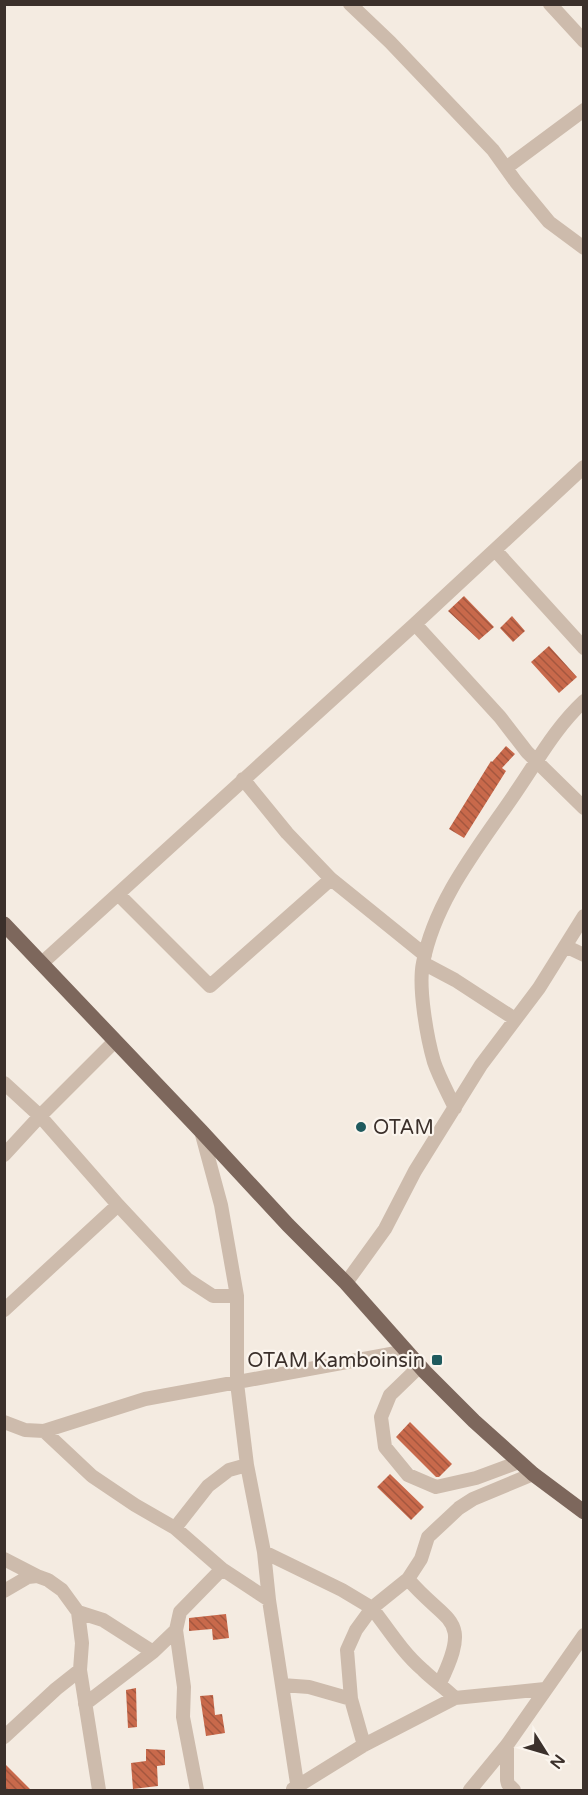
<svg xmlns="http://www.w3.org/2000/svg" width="588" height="1795" font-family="'Varela Round',sans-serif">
<defs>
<pattern id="building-back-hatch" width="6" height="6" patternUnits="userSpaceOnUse" patternTransform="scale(1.5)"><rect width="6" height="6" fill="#c8694b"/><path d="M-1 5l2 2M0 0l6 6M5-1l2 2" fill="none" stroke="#a4573f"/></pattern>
</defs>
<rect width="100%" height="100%" fill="#f4ebe1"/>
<path fill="url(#building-back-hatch)" d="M 464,596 L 494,627 L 479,640 L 448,611 Z
M 512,616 L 525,631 L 513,642 L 500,628 Z
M 549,646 L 577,677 L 559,693 L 531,662 Z
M 506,746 L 515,754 L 502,768 L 506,771 L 464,838 L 449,829 L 491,761 L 492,762 Z
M 410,1422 L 452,1464 L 439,1477 L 436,1477 L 396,1437 Z
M 390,1474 L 424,1507 L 411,1520 L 377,1487 Z
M 226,1614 L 229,1638 L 213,1640 L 212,1629 L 189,1631 L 189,1618 Z
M 136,1688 L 137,1727 L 128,1728 L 126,1690 Z
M 213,1695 L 215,1715 L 222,1714 L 225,1733 L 206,1736 L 200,1696 Z
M 146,1749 L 165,1750 L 165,1765 L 157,1766 L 158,1786 L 133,1789 L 131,1763 L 146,1761 Z
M 4,1763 L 32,1791 L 4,1791 Z"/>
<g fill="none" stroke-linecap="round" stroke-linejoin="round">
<path stroke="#cdbbac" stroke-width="14" d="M 350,4 L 390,42 L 493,150 L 516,182 L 549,222 L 584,248
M 550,4 L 584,41
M 506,168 L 584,110
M 495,550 L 584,648
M 415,624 L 500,717 L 527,752 L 584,808
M 243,779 L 287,833 L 331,879 L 425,955
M 118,894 L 210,986 L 331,879
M 565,946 L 584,955
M 42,963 L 415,624 L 584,467
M 423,963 L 455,980 L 515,1019
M 4,1083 L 40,1116 L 118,1205 L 187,1279 L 213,1296 L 237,1296
M 455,1108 C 448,1093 439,1077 434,1062 C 427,1038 418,987 423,963 C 435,899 481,844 516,792 C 538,760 555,728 584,701
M 201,1131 L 221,1205 L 237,1296 L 237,1383 L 247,1465 L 264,1552 L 269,1600 L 298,1790
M 4,1155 L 40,1116 L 115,1041
M 346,1283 L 385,1229 L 415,1171 L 481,1065 L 539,988 L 584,916
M 4,1310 L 118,1205
M 420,1366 L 390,1395 L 381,1417 L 385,1447 L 408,1475 L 436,1487 L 476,1478 L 519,1462
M 4,1422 L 25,1430 L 44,1431 L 145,1399 L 407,1351
M 44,1431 L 92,1476 L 135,1505 L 175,1528 L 222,1569 L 269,1600
M 175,1528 L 208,1486 L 229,1470 L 247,1465
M 264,1552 L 342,1590 L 372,1608 L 408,1579 L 421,1559 L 428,1537 L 459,1508 L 473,1499 L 533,1474
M 4,1559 L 37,1576
M 408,1579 C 447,1625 473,1615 440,1683
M 4,1591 L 28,1577 L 37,1576 L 48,1580 L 62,1590 L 78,1612 L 103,1620 L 153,1652
M 78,1612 L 82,1643 L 80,1670 L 99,1790
M 176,1630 L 184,1687 L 183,1717 L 197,1790
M 282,1685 L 309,1687 L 351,1699
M 85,1704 L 153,1652 L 176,1630 L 180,1612 L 222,1569
M 4,1737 L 56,1689 L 80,1670
M 364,1745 L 351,1699 L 347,1650 L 356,1630 L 372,1608 C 388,1629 403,1653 423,1670 C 433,1680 444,1687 455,1698
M 507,1745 L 507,1780 L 508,1784 L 514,1790
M 293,1789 L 364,1745 L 455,1698 L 545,1689
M 470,1790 L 507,1745 L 584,1635"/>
<path stroke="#7d675c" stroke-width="15" d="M 4,924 L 201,1131 L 288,1225 L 346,1283 L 425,1372 L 474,1421 L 533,1474 L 584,1512"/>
</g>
<g fill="#1f5a5e" stroke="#fbf5ee" stroke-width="2">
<circle cx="361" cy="1127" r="6"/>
<rect x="431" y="1354" width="12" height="12" rx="3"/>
</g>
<g text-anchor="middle" stroke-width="4.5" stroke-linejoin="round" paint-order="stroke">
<g font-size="20" fill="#3b302b" stroke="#fbf5ee" text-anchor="start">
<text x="373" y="1134">OTAM</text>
<text x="425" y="1367" text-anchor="end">OTAM Kamboinsin</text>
</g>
</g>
<rect width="588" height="1795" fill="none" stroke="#3b302b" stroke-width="12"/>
<g transform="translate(546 1753) rotate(127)" stroke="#fbf5ee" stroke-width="4.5" paint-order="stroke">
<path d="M0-4.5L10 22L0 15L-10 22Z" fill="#3b302b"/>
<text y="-9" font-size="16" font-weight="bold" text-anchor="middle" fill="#3b302b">N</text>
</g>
</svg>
